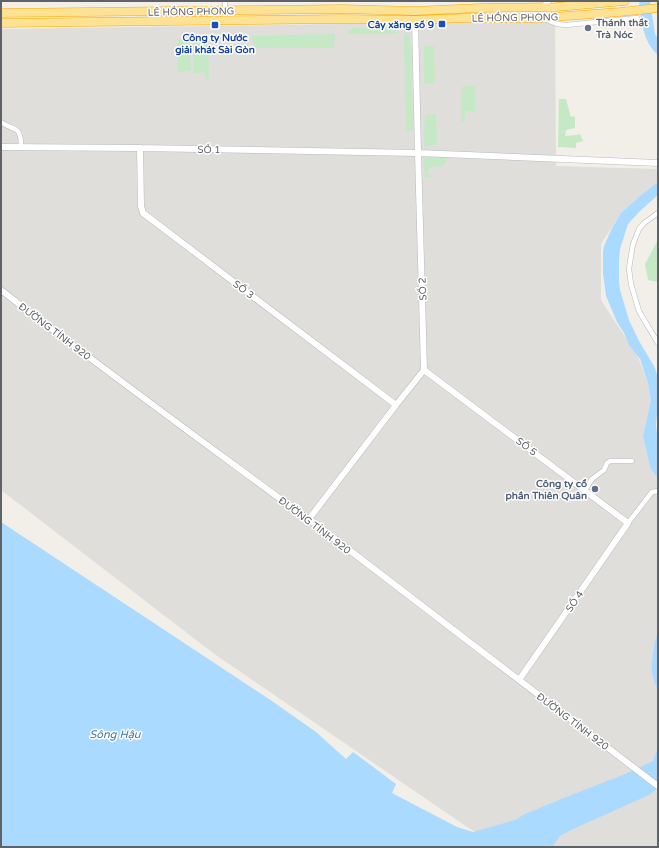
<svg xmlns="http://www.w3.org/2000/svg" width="659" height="848" font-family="'Varela Round',sans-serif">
<rect width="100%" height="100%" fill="#f1efe8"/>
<path fill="#e0deda" d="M 555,21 L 556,166 L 658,169 L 658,182 L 641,195 L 621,213 L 601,244 L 601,300 L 638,357 L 648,383 L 651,400 L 643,436 L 650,467 L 655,475 L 658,477 L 658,847 L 501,847 L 470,829 L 213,653 L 1,490 L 1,29 Z"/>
<path fill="#c5e8c5" d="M 393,27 L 398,33 L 388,34 L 348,34 L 348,30 L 353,30 L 354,28 Z
M 404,33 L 410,33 L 413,130 L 406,131 Z
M 335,34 L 334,48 L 255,48 L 251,36 Z
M 189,38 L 191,70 L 178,72 L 177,39 Z
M 194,39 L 208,39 L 209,80 L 205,80 L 204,73 L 194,73 Z
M 424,46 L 434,46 L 435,84 L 424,83 Z
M 475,86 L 475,111 L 465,111 L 465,122 L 461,122 L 461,87 Z
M 559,99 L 566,99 L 570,114 L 570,116 L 575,117 L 575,128 L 566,130 L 565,136 L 577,135 L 580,134 L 583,141 L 576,143 L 576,148 L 558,147 Z
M 436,114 L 437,145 L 424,146 L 425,115 Z
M 424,157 L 448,157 L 447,160 L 443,166 L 429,167 L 428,174 L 434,176 L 425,178 Z
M 658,240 L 658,282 L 648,280 L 645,264 Z"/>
<path fill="#aadaff" d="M 639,1 L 650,1 L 655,34 L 658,39 L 658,55 C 643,42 641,20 639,1 Z
M 658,182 L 658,195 L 640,211 L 628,224 L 620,249 L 619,260 L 619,281 L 620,290 L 629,320 L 639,341 L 654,366 L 658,377 L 658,409 L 657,415 L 656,425 L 658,443 L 658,477 L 655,475 L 650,467 L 643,436 L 651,400 L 648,383 L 640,359 L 629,345 L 624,333 L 617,322 L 606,296 L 603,273 L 603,252 L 604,246 L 612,228 L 621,213 L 641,195 Z
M 1,522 L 269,699 L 316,732 L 346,759 L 353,752 L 396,784 L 392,793 L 457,827 L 473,832 L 515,820 L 525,814 L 564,798 L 630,772 L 653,761 L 658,747 L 658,788 L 649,795 L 571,830 L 560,836 L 552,847 L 1,847 Z
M 658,632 L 658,691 C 656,685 653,679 652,673 C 651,664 654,640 658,632 Z"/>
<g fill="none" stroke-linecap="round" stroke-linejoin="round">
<defs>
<path id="street" d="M 541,7 L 549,1
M 225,10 L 225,1
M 544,19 L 557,24 L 566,25 L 637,18
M 1,122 C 15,132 21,125 21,147
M 658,213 L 644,223 L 639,229 L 633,244 L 630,262 L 629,269 L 631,284 L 639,311 L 658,343
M 585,490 L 592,479 L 604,470 L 607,463 L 610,461 L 632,461
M 628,523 L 652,492 L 658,491"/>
<path id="secondary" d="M 1,147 L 140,148 L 418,153 L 658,163
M 140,148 L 141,206 L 143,213 L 396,405
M 1,290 C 100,367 202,441 302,515 L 309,519 L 485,654 L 658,786
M 424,370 L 628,523 L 519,680
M 309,519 L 396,405 L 424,370 L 418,153 L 415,20"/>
<path id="highway" d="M 1,13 L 343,9 L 415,11 L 480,8 L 556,7 L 625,1
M 1,23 L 342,19 L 415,20 L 464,18 L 539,18 L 620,12 L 658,8"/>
</defs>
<use href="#street" stroke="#b5b8bc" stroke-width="5.5"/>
<use href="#secondary" stroke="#b6babf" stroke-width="7"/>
<use href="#highway" stroke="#f9ab00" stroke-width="9"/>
<use href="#street" stroke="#fff" stroke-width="4.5"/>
<use href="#secondary" stroke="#fff" stroke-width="6"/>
<use href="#highway" stroke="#fde293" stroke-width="8"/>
</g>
<g fill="#1a4fb4" stroke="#fff" stroke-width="1.5">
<rect x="438" y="20" width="8" height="8" rx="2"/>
<rect x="211" y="21" width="8" height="8" rx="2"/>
</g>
<circle fill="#6b7280" stroke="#fff" stroke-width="1.5" cx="588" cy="28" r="4"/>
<circle fill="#5c6f8a" stroke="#fff" stroke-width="1.5" cx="595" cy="489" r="4"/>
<g text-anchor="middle" stroke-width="3" stroke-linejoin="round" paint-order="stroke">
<g font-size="10" fill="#5f6368" stroke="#fff">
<text transform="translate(191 11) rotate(-1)" y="4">LÊ HỒNG PHONG</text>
<text transform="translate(515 17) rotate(-1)" y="4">LÊ HỒNG PHONG</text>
<text transform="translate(209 149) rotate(1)" y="4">SỐ 1</text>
<text transform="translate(244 289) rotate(37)" y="4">SỐ 3</text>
<text transform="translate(422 289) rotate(-92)" y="4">SỐ 2</text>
<text transform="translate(55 331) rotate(37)" y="4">ĐƯỜNG TỈNH 920</text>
<text transform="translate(527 446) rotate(37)" y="4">SỐ 5</text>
<text transform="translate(315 525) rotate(37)" y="4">ĐƯỜNG TỈNH 920</text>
<text transform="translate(574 601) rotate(-55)" y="4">SỐ 4</text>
<text transform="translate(573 721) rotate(37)" y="4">ĐƯỜNG TỈNH 920</text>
</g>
<g font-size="10" font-weight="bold" fill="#5b616d" stroke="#fff" text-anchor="start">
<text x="596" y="26">Thánh thất<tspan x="596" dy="12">Trà Nóc</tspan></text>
</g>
<g font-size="10" font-weight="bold" fill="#164399" stroke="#fff" text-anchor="end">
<text x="434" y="28">Cây xăng số 9</text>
<text x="215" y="41" text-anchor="middle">Công ty Nước<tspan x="215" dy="12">giải khát Sài Gòn</tspan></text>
</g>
<g font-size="10" font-weight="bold" fill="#4e5e75" stroke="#fff" text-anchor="end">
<text x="587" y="487">Công ty cổ<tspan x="587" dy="12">phần Thiên Quân</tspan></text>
</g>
<g font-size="11" font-style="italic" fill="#4174aa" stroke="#fff">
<text x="115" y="738">Sông Hậu</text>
</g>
</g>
<rect width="659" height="848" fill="none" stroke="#5f6368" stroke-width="4"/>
</svg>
